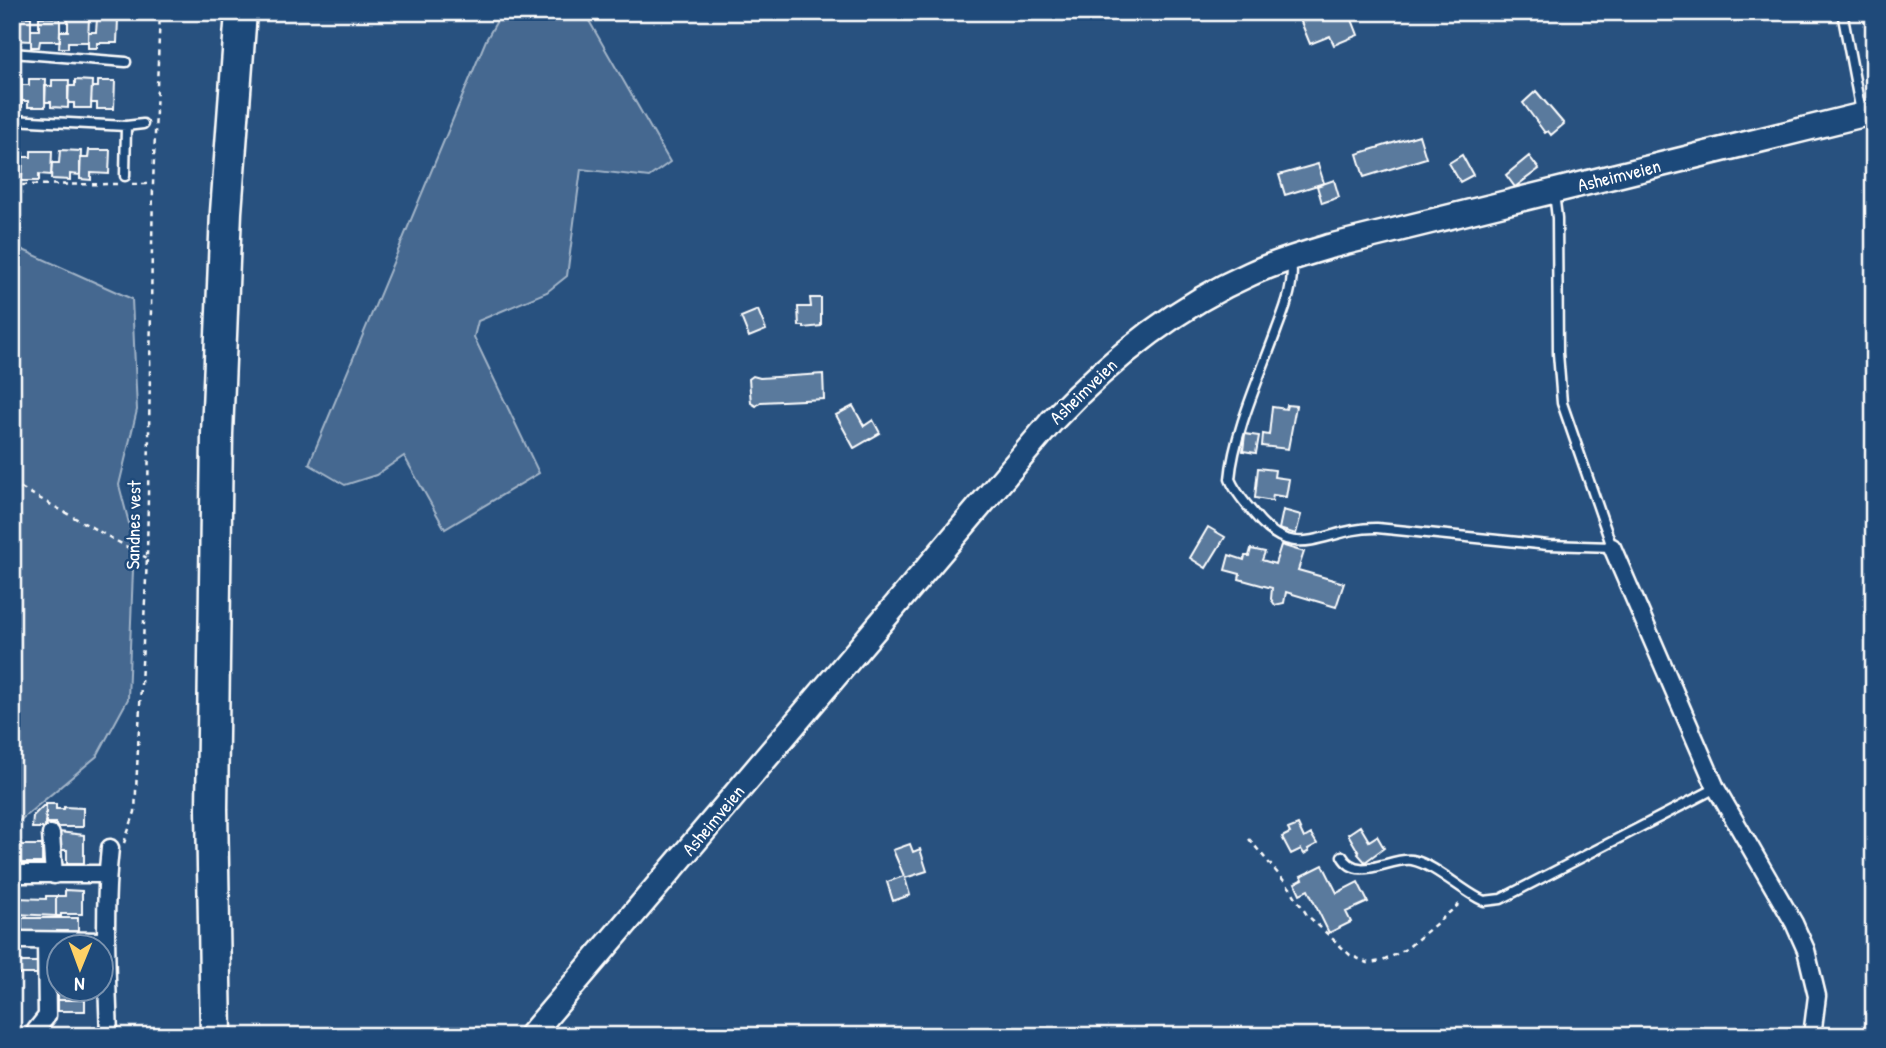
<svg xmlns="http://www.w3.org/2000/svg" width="1886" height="1048" font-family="'Patrick Hand',sans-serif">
<rect width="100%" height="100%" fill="#28517f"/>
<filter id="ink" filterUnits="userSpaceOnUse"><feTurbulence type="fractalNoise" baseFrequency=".0143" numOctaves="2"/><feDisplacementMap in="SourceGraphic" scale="14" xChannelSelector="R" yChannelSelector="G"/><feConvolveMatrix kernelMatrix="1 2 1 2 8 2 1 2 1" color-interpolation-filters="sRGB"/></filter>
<g filter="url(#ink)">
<path fill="#446890" stroke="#a2b4c8" stroke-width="2" d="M 502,12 L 584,12 L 670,162 L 649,177 L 581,169 L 567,276 L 547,292 L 478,321 L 474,337 L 539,473 L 445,529 L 404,456 L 376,475 L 345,485 L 309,464 L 486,40 Z
M 12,245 L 132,299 L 137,410 L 119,485 L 131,531 L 133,570 L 128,699 L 97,756 L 12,827 Z"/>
<path fill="#5a7a9d" stroke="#fff" stroke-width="2" d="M 1297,12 L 1349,12 L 1358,35 L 1334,45 L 1330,36 L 1310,44 Z
M 12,17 L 31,17 L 31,41 L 12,40 Z
M 39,17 L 60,18 L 60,41 L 40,41 L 39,47 L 31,47 L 31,30 L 39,30 Z
M 68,18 L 89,18 L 88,42 L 68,42 L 68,48 L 59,48 L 60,31 L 68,31 Z
M 97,19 L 118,19 L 117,43 L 97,43 L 97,48 L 88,48 L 88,32 L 96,32 Z
M 12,79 L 22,79 L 22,107 L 12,106 Z
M 29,79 L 46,79 L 45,107 L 28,107 L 28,101 L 22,101 L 22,85 L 29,85 Z
M 52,80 L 69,80 L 68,108 L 51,107 L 51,102 L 45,102 L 45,86 L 52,86 Z
M 75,80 L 92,81 L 91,108 L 74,108 L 74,103 L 68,103 L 68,86 L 75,86 Z
M 98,81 L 115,81 L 114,109 L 97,109 L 97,103 L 91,103 L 92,87 L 98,87 Z
M 1536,91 L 1564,124 L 1551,135 L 1548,131 L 1545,133 L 1523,103 Z
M 1419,135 L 1426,158 L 1364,177 L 1357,154 Z
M 60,150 L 81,151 L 80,175 L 70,174 L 70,180 L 51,179 L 52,163 L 59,163 Z
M 89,150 L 110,150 L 109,174 L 91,173 L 91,180 L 80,179 L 80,158 L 88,158 Z
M 12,151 L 23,152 L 22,175 L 12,175 Z
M 31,151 L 52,151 L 51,175 L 39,174 L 39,181 L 22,181 L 23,157 L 31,157 Z
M 1462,155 L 1473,175 L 1460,182 L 1449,163 Z
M 1529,156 L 1539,169 L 1515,187 L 1506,175 Z
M 1318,164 L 1324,183 L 1285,195 L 1279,175 Z
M 1334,180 L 1339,197 L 1322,203 L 1317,186 Z
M 810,298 L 821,298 L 821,326 L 804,328 L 804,326 L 799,326 L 798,307 L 811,307 Z
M 758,310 L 766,330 L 749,337 L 741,317 Z
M 823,374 L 824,399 L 761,402 L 756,406 L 751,403 L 749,379 L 753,376 L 760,378 Z
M 1287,405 L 1296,406 L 1288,449 L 1262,446 L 1263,434 L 1269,435 L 1272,407 L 1286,409 Z
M 853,406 L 864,426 L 873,420 L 880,433 L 854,448 L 836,415 Z
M 1245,434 L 1259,436 L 1256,453 L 1243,451 Z
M 1258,468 L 1275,470 L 1274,477 L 1289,479 L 1286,497 L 1273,495 L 1272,501 L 1255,498 Z
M 1283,510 L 1301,515 L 1296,534 L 1279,529 Z
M 1208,527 L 1225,537 L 1206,568 L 1190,558 Z
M 1281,545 L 1304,552 L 1298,570 L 1344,583 L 1336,607 L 1286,592 L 1284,603 L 1275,605 L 1271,599 L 1272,588 L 1239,579 L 1240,574 L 1225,570 L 1229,555 L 1244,560 L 1245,556 L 1249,556 L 1251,549 L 1265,552 L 1262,560 L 1275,564 Z
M 46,804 L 56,804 L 56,809 L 64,809 L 64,807 L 83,808 L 83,827 L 56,827 L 56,823 L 46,823 Z
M 43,806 L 46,806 L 45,828 L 32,828 L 33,816 Z
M 1298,825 L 1304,838 L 1311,834 L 1317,844 L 1308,849 L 1309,851 L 1304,854 L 1301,849 L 1291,854 L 1282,837 L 1290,833 L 1288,829 Z
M 1360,826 L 1369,841 L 1377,836 L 1384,848 L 1365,862 L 1358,854 L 1359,853 L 1348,834 Z
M 59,832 L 84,835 L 84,863 L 67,863 L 67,850 L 59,850 Z
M 910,844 L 913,852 L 920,849 L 927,871 L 905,878 L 910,895 L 893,901 L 887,882 L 904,876 L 893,850 Z
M 12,845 L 42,845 L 42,863 L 12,863 Z
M 1323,865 L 1337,893 L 1358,882 L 1368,902 L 1346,912 L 1351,922 L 1329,933 L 1308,890 L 1300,894 L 1295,883 L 1303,879 L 1301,876 Z
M 65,890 L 82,891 L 82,914 L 61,914 L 61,916 L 56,916 L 56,896 L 65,896 Z
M 46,896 L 56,896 L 56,916 L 15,914 L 16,898 L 46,899 Z
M 22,918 L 78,918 L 78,931 L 22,932 Z
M 18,962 L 39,962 L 39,974 L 18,974 Z
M 58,991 L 85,991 L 85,1000 L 58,1000 Z
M 58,1000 L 85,1000 L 85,1011 L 58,1011 Z"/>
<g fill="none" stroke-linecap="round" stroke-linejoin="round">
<defs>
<path id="lane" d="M 1842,12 L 1861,112
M 12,53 L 126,62
M 12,120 L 126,126 L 143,124
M 125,176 L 126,126
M 1291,261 C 1295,284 1285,308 1277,329 C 1261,374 1234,432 1230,479 C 1235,492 1246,504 1255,515 C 1296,566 1325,527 1377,528 L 1548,545 L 1612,547 L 1562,403 L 1558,353 L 1557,218 L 1554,193
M 1342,856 C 1357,883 1390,857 1412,860 C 1433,864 1459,888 1478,898 L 1484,901 L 1501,899 L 1716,788"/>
<path id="street" d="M 1612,547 L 1716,788 L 1794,923 L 1806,950 L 1817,996 L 1812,1036
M 51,834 L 54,875
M 12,874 L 107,874
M 20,940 L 106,941
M 35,1036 L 36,1030 L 47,1016 L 46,942
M 109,1036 C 107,974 103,910 110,848"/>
<path id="secondary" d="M 530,1036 L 1052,421 C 1109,361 1173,308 1250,274 C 1276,262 1304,254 1331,246 L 1874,112"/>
<path id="highway" d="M 216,1036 L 212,809 L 217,434 L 226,212 L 241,12"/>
</defs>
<use href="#lane" stroke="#fff" stroke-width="13"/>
<use href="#street" stroke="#fff" stroke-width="21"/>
<use href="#secondary" stroke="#fff" stroke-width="28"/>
<use href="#highway" stroke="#fff" stroke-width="35"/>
<path stroke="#fff" stroke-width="2.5" stroke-dasharray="5 5" stroke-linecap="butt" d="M 132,184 L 153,184
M 12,185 L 118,184
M 12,483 L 147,558
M 1249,839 L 1290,888 L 1307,915 L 1350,955 L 1368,963 L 1383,961 L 1406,949 L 1463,901
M 124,843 L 135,812 L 147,558 L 153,184 L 160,12
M 12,1030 L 22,1030"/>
<use href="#lane" stroke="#1f4a7a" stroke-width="8"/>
<use href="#street" stroke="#1f4a7a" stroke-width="16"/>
<use href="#secondary" stroke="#1f4a7a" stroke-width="23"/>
<use href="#highway" stroke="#1f4a7a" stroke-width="30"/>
</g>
</g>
<g text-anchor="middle" stroke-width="5" stroke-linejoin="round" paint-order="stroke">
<g font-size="19" fill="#fff" stroke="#1f4a7a">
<text transform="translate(1619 175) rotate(-14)" y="7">Asheimveien</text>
<text transform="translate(1083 391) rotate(-44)" y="7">Asheimveien</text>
<text transform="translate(133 525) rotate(-89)" y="7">Sandnes vest</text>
<text transform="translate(713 820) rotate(-50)" y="7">Asheimveien</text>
</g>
</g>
<rect width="1886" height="1048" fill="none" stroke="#1f4a7a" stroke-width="42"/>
<rect x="21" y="21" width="1844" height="1006" fill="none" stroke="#fff" stroke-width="2.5" filter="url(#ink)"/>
<g transform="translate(80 968) rotate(181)"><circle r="33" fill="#1f4a7a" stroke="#7992af" stroke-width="2"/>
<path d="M0-5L12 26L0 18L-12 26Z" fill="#ffd166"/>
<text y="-10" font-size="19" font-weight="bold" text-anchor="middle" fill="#ffffff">N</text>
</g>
</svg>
